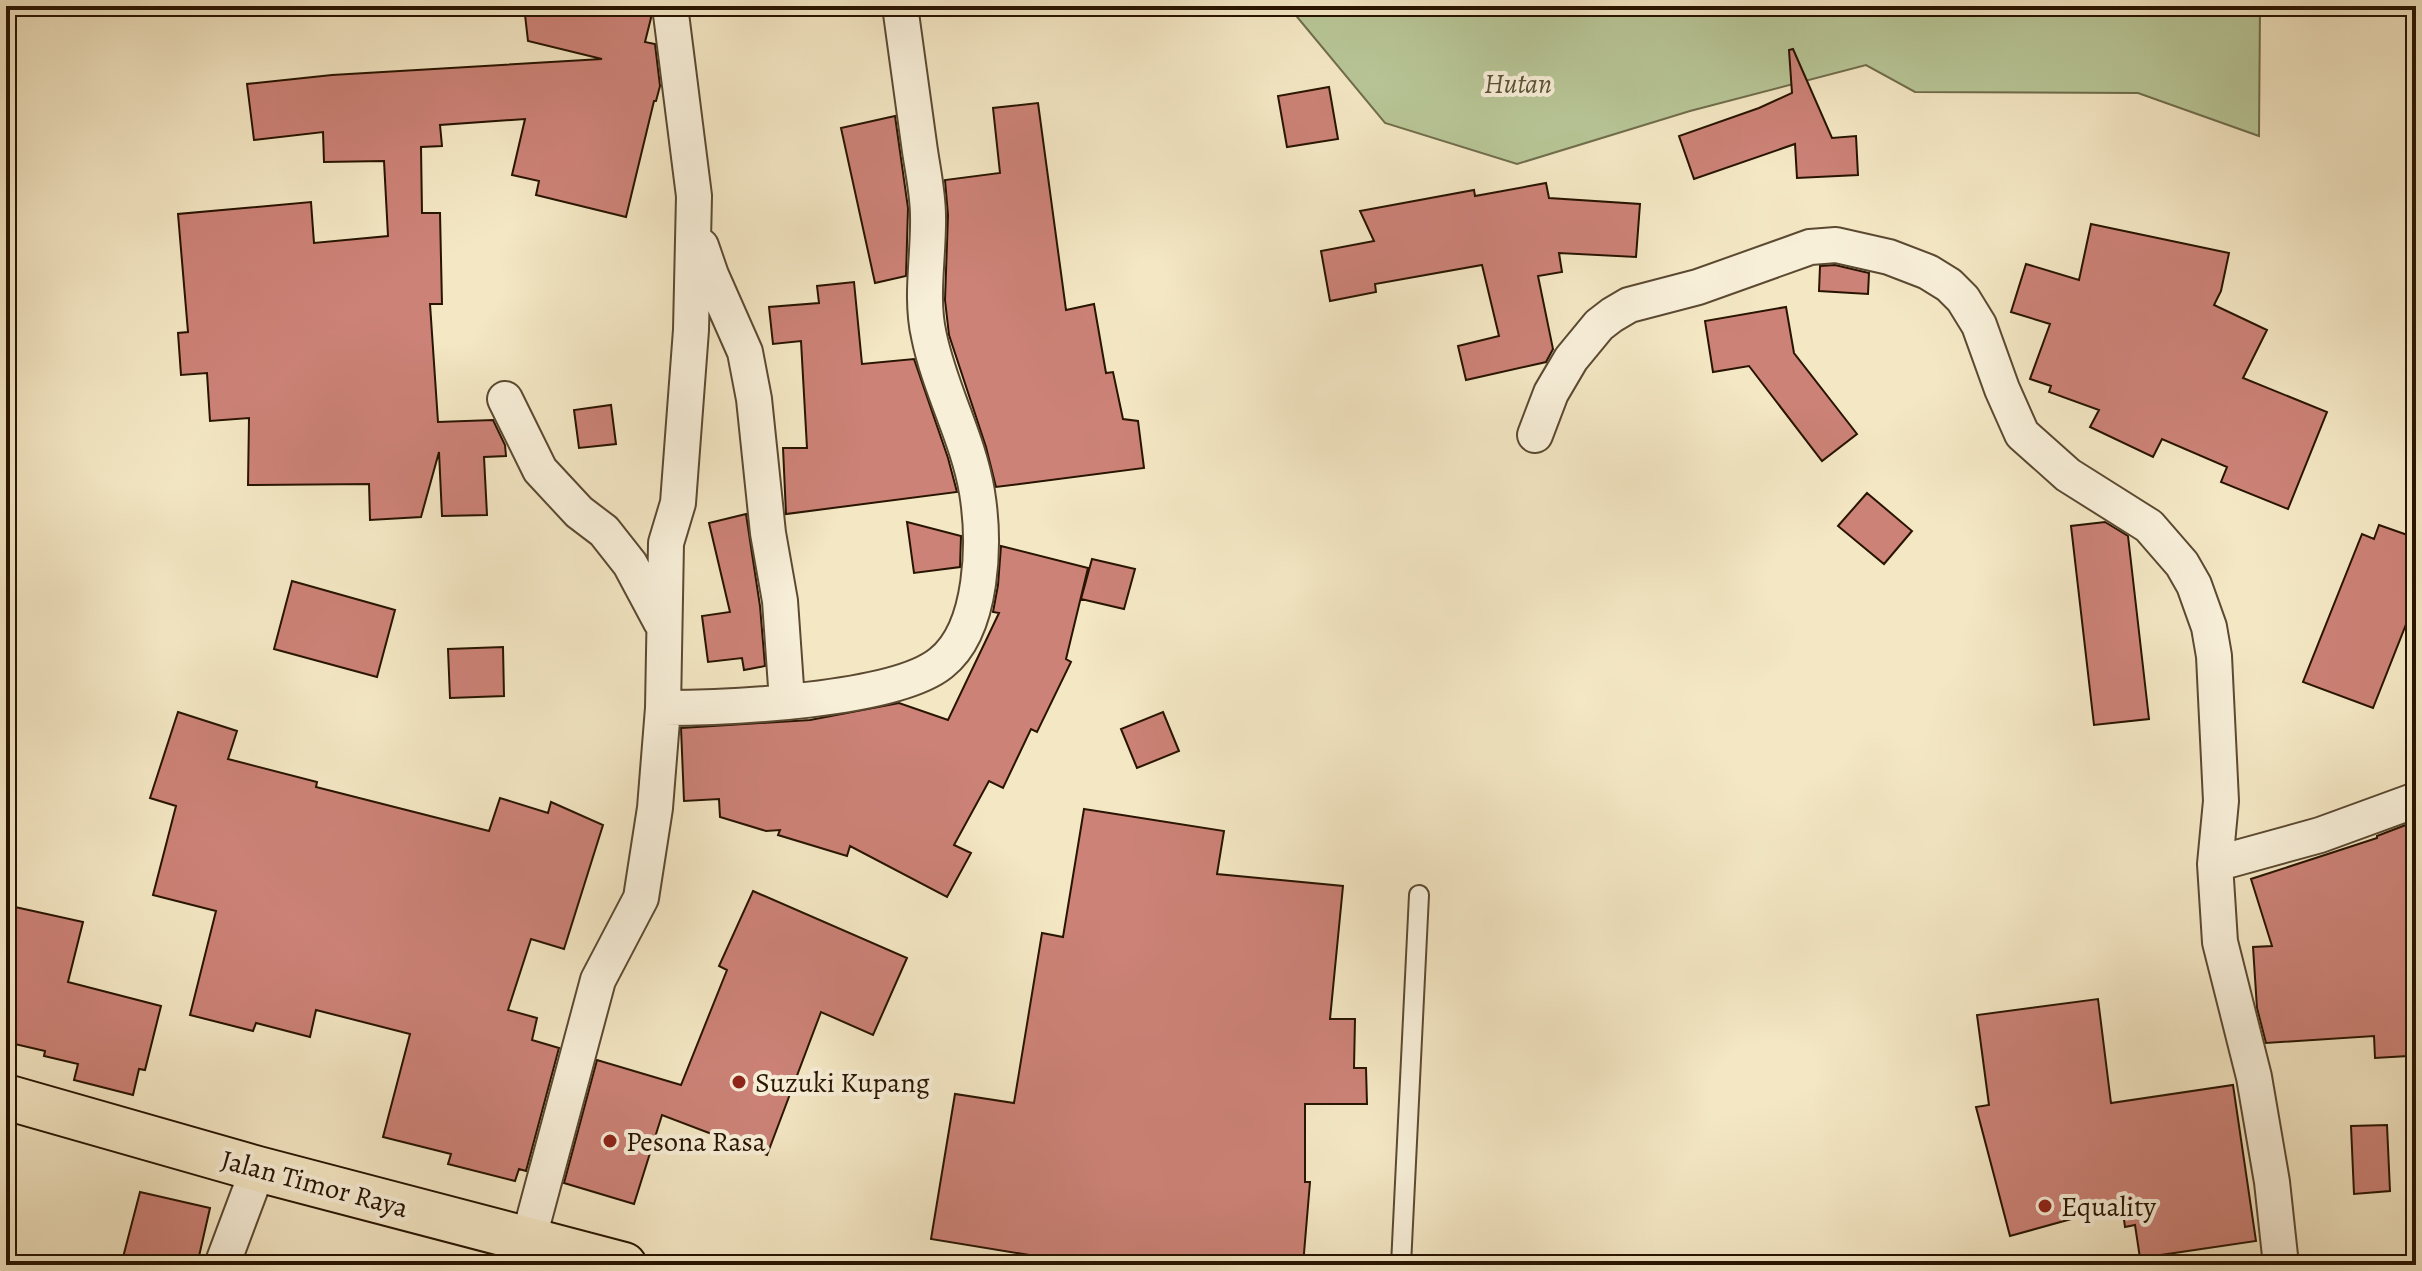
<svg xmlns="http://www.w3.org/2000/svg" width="2422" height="1271" font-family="Alegreya,serif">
<rect width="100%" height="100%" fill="#f4e7c4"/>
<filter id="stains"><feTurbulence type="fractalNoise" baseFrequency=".0025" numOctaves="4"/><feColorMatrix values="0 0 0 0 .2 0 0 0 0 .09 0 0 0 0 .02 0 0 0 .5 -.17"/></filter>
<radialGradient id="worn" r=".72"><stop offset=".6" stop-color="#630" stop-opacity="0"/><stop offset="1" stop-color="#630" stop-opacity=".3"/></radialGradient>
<path fill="#b8c697" stroke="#706d4c" stroke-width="2" d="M 1288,6 L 2260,6 L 2259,136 L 2138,93 L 1915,92 L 1866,65 L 1690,111 L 1517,164 L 1385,123 Z"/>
<path fill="#cc8277" stroke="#281400" stroke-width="2" d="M 524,6 L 650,6 L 651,18 L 645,42 L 655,44 L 660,86 L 656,101 L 654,101 L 626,217 L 536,195 L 539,181 L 512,175 L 525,119 L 440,125 L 442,146 L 421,147 L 422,213 L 440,213 L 442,304 L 430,304 L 438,422 L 493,420 L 505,445 L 506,456 L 484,457 L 487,515 L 442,516 L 439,452 L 421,517 L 370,520 L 369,484 L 248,485 L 249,418 L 210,421 L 207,373 L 181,375 L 178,333 L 188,332 L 178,214 L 311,202 L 314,243 L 388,236 L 384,161 L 324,162 L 323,132 L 254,140 L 247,84 L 332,75 L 602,59 L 528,41 Z
M 1793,49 L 1832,138 L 1856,136 L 1858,175 L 1797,178 L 1795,144 L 1694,179 L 1679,136 L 1759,108 L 1792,93 L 1789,50 Z
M 1329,87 L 1338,139 L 1287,147 L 1278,96 Z
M 1038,103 L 1066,310 L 1094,304 L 1106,373 L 1113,372 L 1123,419 L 1138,421 L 1144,468 L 996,487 L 986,447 L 949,335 L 945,300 L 948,215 L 945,180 L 1000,173 L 993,108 Z
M 895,116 L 908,208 L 906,276 L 875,283 L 841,128 Z
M 1546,183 L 1549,198 L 1640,204 L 1636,257 L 1559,253 L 1562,272 L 1538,276 L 1553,349 L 1546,362 L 1466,380 L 1458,346 L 1499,336 L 1482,265 L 1375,284 L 1376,292 L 1330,301 L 1321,251 L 1374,241 L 1360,211 L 1474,190 L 1475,196 Z
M 2091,224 L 2229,253 L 2221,291 L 2214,305 L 2267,330 L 2243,378 L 2327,412 L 2288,509 L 2221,482 L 2227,467 L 2162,439 L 2153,457 L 2090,427 L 2099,410 L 2049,392 L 2051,386 L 2030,379 L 2050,324 L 2011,312 L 2026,264 L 2079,280 Z
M 1835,265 L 1869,273 L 1868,294 L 1819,291 L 1820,266 Z
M 854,282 L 862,364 L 914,359 L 948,458 L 957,492 L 786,514 L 783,448 L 807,448 L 801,341 L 773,344 L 769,307 L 819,303 L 817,286 Z
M 1786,307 L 1794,353 L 1857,434 L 1822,461 L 1749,366 L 1713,372 L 1705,321 Z
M 611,405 L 616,444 L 579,448 L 574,410 Z
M 1867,493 L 1912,531 L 1884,564 L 1838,526 Z
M 746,514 L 760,606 L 765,666 L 744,670 L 742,658 L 708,662 L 702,616 L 730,612 L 709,523 Z
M 907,522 L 961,536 L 960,567 L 914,573 Z
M 2105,522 L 2128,536 L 2149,719 L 2094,725 L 2071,526 Z
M 2379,525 L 2416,538 L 2416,599 L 2373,708 L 2303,682 L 2362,534 L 2374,539 Z
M 1001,546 L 1088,568 L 1066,659 L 1071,662 L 1037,732 L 1031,729 L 1003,788 L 989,781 L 954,845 L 971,853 L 947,897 L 850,846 L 847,856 L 778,835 L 780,830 L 766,831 L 720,817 L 719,799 L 684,801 L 681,728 L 810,720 L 899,703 L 948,720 L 999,613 L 993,612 L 998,585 Z
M 1092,559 L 1135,569 L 1124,609 L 1081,599 Z
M 292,581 L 395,610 L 377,677 L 274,649 Z
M 503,647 L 504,696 L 450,698 L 448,649 Z
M 178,712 L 237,731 L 228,759 L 317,782 L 316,787 L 489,831 L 500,798 L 548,813 L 551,802 L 603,825 L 564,949 L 531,939 L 508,1010 L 537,1018 L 532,1040 L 559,1048 L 526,1171 L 519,1169 L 515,1181 L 448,1164 L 451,1154 L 383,1137 L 410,1034 L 316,1010 L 310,1037 L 256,1023 L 253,1031 L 190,1015 L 216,911 L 153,895 L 176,806 L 150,798 Z
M 1163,712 L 1179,751 L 1137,768 L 1121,729 Z
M 1084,809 L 1224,831 L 1217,874 L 1343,886 L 1330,1019 L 1355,1019 L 1354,1068 L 1366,1068 L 1367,1104 L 1305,1104 L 1305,1182 L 1310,1182 L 1303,1265 L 1059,1265 L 1060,1260 L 931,1239 L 955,1094 L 1014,1103 L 1042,933 L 1063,937 Z
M 2416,821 L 2416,1007 L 2406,1008 L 2408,1056 L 2375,1058 L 2374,1036 L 2266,1043 L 2257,1008 L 2253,947 L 2272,946 L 2251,879 L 2377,838 L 2377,836 Z
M 753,891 L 907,958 L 873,1035 L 821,1012 L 767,1155 L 662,1115 L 634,1204 L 564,1183 L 597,1060 L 681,1085 L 727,970 L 719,966 Z
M 6,905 L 83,922 L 68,982 L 161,1006 L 145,1070 L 139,1069 L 133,1095 L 74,1080 L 78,1064 L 44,1056 L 45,1051 L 6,1042 Z
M 2098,999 L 2111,1103 L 2233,1085 L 2256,1241 L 2140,1258 L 2135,1225 L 2125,1227 L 2122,1205 L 2010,1236 L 1976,1107 L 1989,1105 L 1977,1015 Z
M 2387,1125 L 2390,1191 L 2354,1194 L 2351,1126 Z
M 140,1192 L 210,1208 L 197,1265 L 121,1265 Z"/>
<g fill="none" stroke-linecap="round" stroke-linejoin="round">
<defs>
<path id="service" d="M 1401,1265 L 1419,895"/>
<path id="minor" d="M 701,246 L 711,275 L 745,352 L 754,399 L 768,533 L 780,601 L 787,701
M 505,399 L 540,470 L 579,512 L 604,531 L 630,564 L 661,622
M 1535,435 L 1551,393 L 1571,359 L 1599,325 L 1612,315 L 1629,305 L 1698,287 L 1810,247 L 1836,245 L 1889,257 L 1928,272 L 1949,285 L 1963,299 L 1979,325 L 2002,389 L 2022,434 L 2068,475 L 2149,526 L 2182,564 L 2194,585 L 2209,627 L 2214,656 L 2221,801 L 2215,864 L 2220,942 L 2254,1077 L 2272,1182 L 2281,1265
M 663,708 C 726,708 894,701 941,663 C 984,629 985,541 977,492 C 968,438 940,390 929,336 C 920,297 929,255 928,216 C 928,192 922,167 919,144 C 913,98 906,52 900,6
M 2215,864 L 2320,835 L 2416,800
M 528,1241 L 598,980 L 641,898 L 655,808 L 663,708 L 666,543 L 678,503 L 691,330 L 694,196 L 670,6
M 222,1265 L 258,1169"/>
<path id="trunk" d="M 6,1097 L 258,1169 L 624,1265"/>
</defs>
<use href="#service" stroke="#5b4931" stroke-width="22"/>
<use href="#minor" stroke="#5b4931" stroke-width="38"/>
<use href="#trunk" stroke="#281400" stroke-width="48"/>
<use href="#service" stroke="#f8efd9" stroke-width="18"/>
<use href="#minor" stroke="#f8efd9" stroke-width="34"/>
<use href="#trunk" stroke="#f4e7c4" stroke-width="44"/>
</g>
<g fill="#8f2418" stroke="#f8efd9" stroke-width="3">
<circle cx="739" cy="1082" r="8"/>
<circle cx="610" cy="1141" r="8"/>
<circle cx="2045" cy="1206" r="8"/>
</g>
<g text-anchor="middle" stroke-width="8" stroke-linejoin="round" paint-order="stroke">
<g font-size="28" font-style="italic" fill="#5a5235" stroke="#f8efd9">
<text x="1518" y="93">Hutan</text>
</g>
<g font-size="28" fill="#281400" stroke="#f8efd9" text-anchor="start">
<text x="755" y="1092">Suzuki Kupang</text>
<text x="626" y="1151">Pesona Rasa</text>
<text x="2061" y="1216">Equality</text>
</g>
<g font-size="28" fill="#281400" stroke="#f8efd9">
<text transform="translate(315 1183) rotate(15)" y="10">Jalan Timor Raya</text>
</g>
</g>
<rect width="2422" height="1271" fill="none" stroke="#f4e7c4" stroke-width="32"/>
<rect x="8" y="8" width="2406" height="1255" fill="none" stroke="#281400" stroke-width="4"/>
<rect x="16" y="16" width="2390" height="1239" fill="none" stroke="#281400" stroke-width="2"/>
<rect width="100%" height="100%" filter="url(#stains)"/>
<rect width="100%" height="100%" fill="url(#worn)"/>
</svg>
